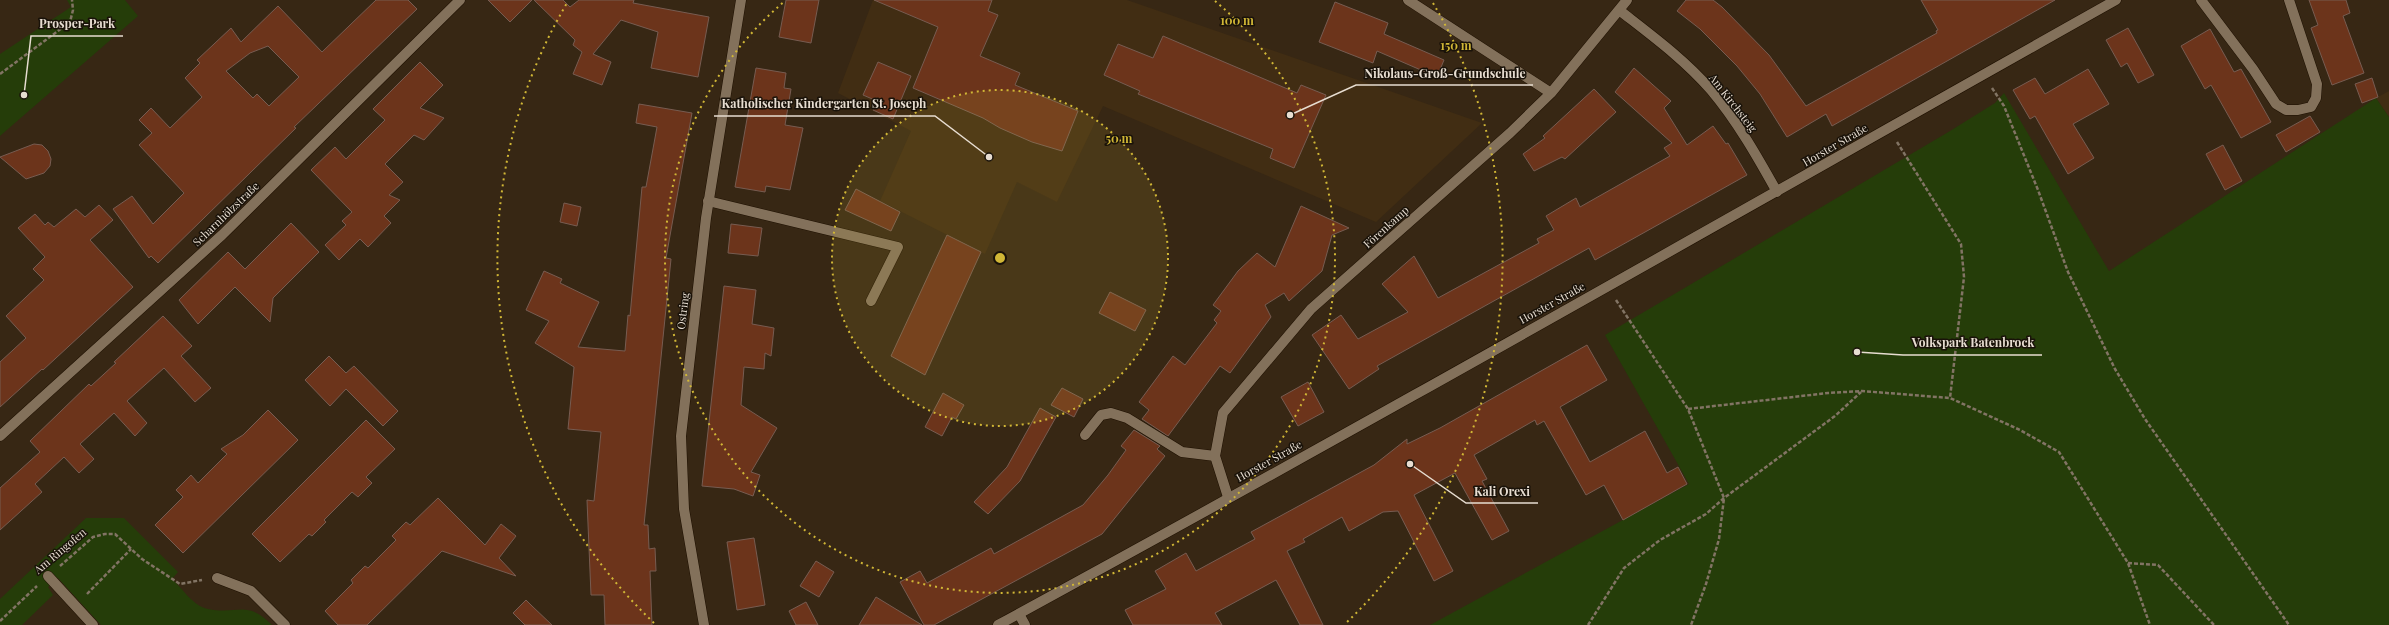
<svg xmlns="http://www.w3.org/2000/svg" width="2389" height="625" font-family="'Playfair Display',serif">
<rect width="100%" height="100%" fill="#372714"/>
<path fill="#412d13" d="M 873,0 L 1127,0 L 1482,123 L 1376,222 L 1103,106 L 1057,202 L 1017,182 L 985,254 L 880,201 L 911,131 L 838,93 Z
M 2389,91 L 2389,117 L 2376,98 Z"/>
<path fill="#253d09" d="M 67,0 L 125,0 L 138,16 L 0,136 L 0,54 L 71,7 Z
M 2004,93 L 2109,271 L 2376,98 L 2389,117 L 2389,625 L 1430,625 L 1689,484 L 1605,335 L 1950,131 L 1995,103 Z
M 86,518 L 124,518 L 178,572 L 172,579 C 183,589 193,606 208,609 C 239,615 246,599 272,625 L 101,625 L 58,578 L 48,587 L 53,595 L 22,625 L 0,625 L 0,599 Z"/>
<path fill="#6c341b" stroke="#775c51" fill-rule="evenodd" d="M 376,0 L 408,0 L 417,9 L 294,127 L 296,128 L 158,263 L 151,256 L 149,258 L 113,209 L 132,196 L 153,224 L 184,193 L 139,145 L 152,133 L 139,120 L 151,108 L 170,128 L 202,97 L 185,78 L 200,63 L 197,60 L 231,28 L 241,42 L 278,6 L 322,52 ZM 268,46 L 299,77 L 269,106 L 257,94 L 253,98 L 226,71 L 250,53 Z
M 488,0 L 532,0 L 510,22 Z
M 534,0 L 563,0 L 570,7 L 579,0 L 634,0 L 633,3 L 709,17 L 698,77 L 651,68 L 658,32 L 621,20 L 593,54 L 611,62 L 602,85 L 573,74 L 582,52 L 573,45 L 575,40 Z
M 786,0 L 819,0 L 811,43 L 779,37 Z
M 874,0 L 992,0 L 988,11 L 998,15 L 980,56 L 1020,73 L 1015,85 L 1078,111 L 1062,151 L 1032,142 L 1000,128 L 983,118 L 913,88 L 938,27 Z
M 1686,0 L 1713,0 L 1722,7 L 1769,55 L 1806,106 L 1937,33 L 1936,31 L 1938,30 L 1921,0 L 2055,0 L 1832,126 L 1826,114 L 1787,137 L 1760,94 L 1737,66 L 1700,29 L 1677,11 Z
M 2309,0 L 2346,0 L 2350,13 L 2343,16 L 2364,73 L 2332,85 L 2311,28 L 2318,25 Z
M 1335,2 L 1388,23 L 1384,34 L 1444,60 L 1437,77 L 1377,51 L 1373,63 L 1319,42 Z
M 2128,28 L 2154,75 L 2138,83 L 2127,63 L 2121,67 L 2106,40 Z
M 2210,29 L 2234,72 L 2241,69 L 2271,122 L 2241,138 L 2211,85 L 2205,89 L 2181,46 Z
M 1163,36 L 1297,93 L 1301,85 L 1326,95 L 1294,168 L 1270,158 L 1273,149 L 1138,94 L 1140,91 L 1104,75 L 1118,44 L 1153,58 Z
M 420,62 L 443,85 L 420,108 L 444,118 L 424,140 L 414,135 L 385,164 L 403,182 L 389,195 L 400,200 L 384,216 L 391,223 L 368,247 L 360,239 L 339,260 L 325,245 L 346,225 L 342,221 L 352,212 L 311,170 L 335,147 L 346,159 L 385,120 L 373,109 Z
M 878,62 L 911,76 L 893,119 L 873,110 L 877,101 L 863,95 Z
M 756,68 L 786,73 L 784,88 L 791,89 L 785,125 L 803,128 L 790,190 L 766,186 L 765,192 L 735,187 Z
M 1634,68 L 1671,101 L 1664,108 L 1687,145 L 1713,126 L 1726,144 L 1728,143 L 1747,175 L 1595,260 L 1589,248 L 1377,366 L 1379,369 L 1349,389 L 1312,335 L 1341,315 L 1358,339 L 1408,312 L 1382,284 L 1414,256 L 1438,298 L 1539,243 L 1537,239 L 1554,230 L 1546,216 L 1576,198 L 1580,207 L 1670,156 L 1664,148 L 1672,143 L 1615,92 Z
M 2088,69 L 2109,104 L 2073,124 L 2094,158 L 2068,174 L 2035,116 L 2030,119 L 2013,90 L 2035,78 L 2045,94 Z
M 2372,78 L 2378,97 L 2362,103 L 2355,84 Z
M 1594,89 L 1616,112 L 1565,159 L 1562,157 L 1534,171 L 1523,154 L 1545,138 L 1543,136 Z
M 639,104 L 692,113 L 666,258 L 671,259 L 644,525 L 648,525 L 649,549 L 655,548 L 656,571 L 650,571 L 652,625 L 605,625 L 604,595 L 591,595 L 587,500 L 594,501 L 601,432 L 568,429 L 574,367 L 535,343 L 549,321 L 526,310 L 544,271 L 562,279 L 560,283 L 599,302 L 578,347 L 625,351 L 628,315 L 630,316 L 642,187 L 646,187 L 657,127 L 636,123 Z
M 2310,116 L 2320,132 L 2286,152 L 2276,135 Z
M 34,144 L 42,145 L 48,151 L 51,159 L 50,166 L 44,173 L 26,179 L 0,157 Z
M 2223,145 L 2242,181 L 2225,190 L 2206,154 Z
M 856,189 L 900,212 L 891,231 L 845,210 Z
M 564,203 L 581,207 L 577,226 L 560,222 Z
M 99,205 L 113,220 L 90,240 L 133,287 L 43,370 L 42,369 L 0,407 L 0,362 L 26,338 L 6,316 L 44,280 L 33,269 L 45,257 L 18,228 L 35,214 L 45,225 L 48,222 L 54,227 L 76,209 L 85,217 Z
M 1301,206 L 1349,228 L 1332,235 L 1322,271 L 1289,301 L 1284,293 L 1265,305 L 1271,317 L 1230,373 L 1220,366 L 1168,436 L 1142,419 L 1149,410 L 1139,402 L 1173,356 L 1185,365 L 1217,323 L 1214,320 L 1221,311 L 1213,305 L 1238,271 L 1257,253 L 1275,267 Z
M 291,223 L 319,252 L 273,298 L 270,322 L 235,287 L 198,324 L 179,300 L 228,252 L 245,269 Z
M 731,224 L 762,228 L 758,256 L 728,253 Z
M 947,235 L 981,252 L 925,375 L 891,356 Z
M 724,286 L 756,290 L 752,324 L 774,328 L 771,356 L 765,353 L 764,369 L 744,367 L 741,405 L 777,428 L 751,472 L 760,475 L 753,496 L 734,489 L 702,486 Z
M 1110,292 L 1146,310 L 1135,331 L 1099,313 Z
M 163,316 L 192,346 L 181,356 L 211,388 L 195,402 L 164,368 L 127,401 L 147,423 L 135,436 L 114,413 L 80,444 L 94,459 L 79,473 L 64,457 L 35,484 L 42,492 L 0,530 L 0,488 L 40,452 L 30,441 L 89,384 L 91,386 L 116,363 L 114,362 Z
M 1587,345 L 1607,380 L 1560,407 L 1590,462 L 1645,431 L 1667,473 L 1678,467 L 1687,484 L 1623,520 L 1604,485 L 1586,495 L 1544,421 L 1537,425 L 1535,420 L 1474,455 L 1487,479 L 1482,481 L 1509,531 L 1492,540 L 1455,473 L 1414,495 L 1453,571 L 1434,581 L 1398,511 L 1383,512 L 1349,531 L 1342,517 L 1303,539 L 1305,542 L 1287,551 L 1323,625 L 1300,625 L 1276,580 L 1215,613 L 1222,625 L 1133,625 L 1125,610 L 1166,589 L 1155,571 L 1186,553 L 1196,571 L 1255,539 L 1251,532 L 1374,465 L 1407,439 L 1407,444 L 1440,428 Z
M 329,356 L 346,373 L 354,366 L 398,411 L 383,426 L 346,389 L 330,406 L 305,380 Z
M 1308,382 L 1324,412 L 1298,426 L 1281,397 Z
M 1062,388 L 1083,399 L 1074,417 L 1051,405 Z
M 943,393 L 964,405 L 956,419 L 952,417 L 942,436 L 925,427 Z
M 1040,408 L 1056,417 L 1020,481 L 988,514 L 974,502 L 1007,467 Z
M 268,410 L 298,440 L 183,553 L 155,525 L 183,497 L 176,490 L 191,475 L 198,483 L 227,454 L 221,449 L 243,435 Z
M 366,420 L 395,449 L 366,477 L 372,483 L 358,497 L 352,492 L 324,520 L 326,522 L 312,536 L 309,534 L 280,562 L 252,534 Z
M 1134,430 L 1160,446 L 1157,449 L 1165,456 L 1102,534 L 934,625 L 924,625 L 900,582 L 920,571 L 927,583 L 991,548 L 994,554 L 1083,505 L 1108,475 L 1126,450 L 1121,446 Z
M 438,498 L 485,545 L 501,524 L 516,536 L 499,558 L 516,576 L 442,551 L 367,625 L 338,625 L 325,611 L 353,583 L 351,580 L 365,566 L 368,568 L 396,540 L 392,536 L 406,522 L 410,525 Z
M 754,538 L 765,605 L 737,610 L 727,542 Z
M 816,561 L 834,572 L 819,597 L 800,586 Z
M 876,597 L 922,625 L 859,625 Z
M 526,600 L 532,606 L 552,625 L 525,625 L 513,613 Z
M 806,602 L 818,625 L 796,625 L 789,611 Z"/>
<g fill="none" stroke-linecap="round" stroke-linejoin="round">
<defs>
<path id="service" d="M 2201,0 L 2253,69 L 2276,104 L 2286,110 L 2298,110 L 2311,107 L 2316,98 L 2317,84 L 2289,0
M 708,201 L 898,247 L 871,301
M 1085,435 L 1101,415 L 1111,413 L 1127,418 L 1182,452 L 1215,456
M 48,576 L 93,625"/>
<path id="minor" d="M 1408,0 L 1551,93
M 1619,10 C 1651,35 1684,59 1711,90 C 1737,121 1757,156 1777,192
M 0,436 L 222,235 L 460,0
M 1228,497 L 1215,456 L 1223,413 L 1311,309 L 1510,133 L 1551,93 L 1627,0
M 217,578 L 251,591 L 285,625
M 1019,614 L 1025,625"/>
<path id="secondary" d="M 704,625 L 684,509 L 681,436 L 706,218 L 741,0
M 998,625 C 1373,421 1744,209 2116,0"/>
</defs>
<use href="#service" stroke="#1e1000" stroke-width="11"/>
<use href="#minor" stroke="#1e1000" stroke-width="11"/>
<use href="#secondary" stroke="#1e1000" stroke-width="11"/>
<path stroke="#827464" stroke-width="2.5" stroke-dasharray="4 2" stroke-linecap="butt" d="M 0,74 L 70,22 L 73,10 L 72,0
M 1992,88 L 2004,106 L 2038,190 L 2068,272 L 2115,369 L 2145,419 L 2289,625
M 1897,142 L 1961,244 L 1964,277 L 1950,398
M 1616,300 L 1688,409 L 1724,498 L 1719,539 L 1706,584 L 1691,625
M 1688,409 L 1828,393 L 1862,391 L 1950,398 L 2020,430 L 2059,452 L 2128,563 L 2150,625
M 2128,563 L 2158,565 L 2214,625
M 60,566 L 93,537 L 105,534 L 115,534 L 142,559 L 180,584 L 202,580
M 87,594 L 131,549
M 0,621 L 37,586
M 1588,625 L 1624,568 L 1660,540 L 1706,514 L 1724,498 L 1835,416 L 1861,392"/>
<use href="#service" stroke="#83715b" stroke-width="10"/>
<use href="#minor" stroke="#83715b" stroke-width="10"/>
<use href="#secondary" stroke="#83715b" stroke-width="10"/>
</g>
<circle cx="1000" cy="258" r="168" fill="#d1b736" fill-opacity=".12"/>
<g fill="none" stroke="#d1b736" stroke-width="2" stroke-dasharray="2 4">
<circle cx="1000" cy="258" r="168"/>
<path d="M1215 1A335 335 0 1 1 785 1"/>
<path d="M654 623A503 503 0 0 1 567 3M1433 3A503 503 0 0 1 1346 623"/>
</g>
<g text-anchor="middle" stroke-width="3" stroke-linejoin="round" paint-order="stroke">
<g font-size="11" fill="#e7ddd1" stroke="#191209">
<text transform="translate(1733 103) rotate(52)" y="4">Am Kirchsteig</text>
<text transform="translate(1835 145) rotate(-30)" y="4">Horster Straße</text>
<text transform="translate(226 214) rotate(-44)" y="4">Scharnhölzstraße</text>
<text transform="translate(1386 227) rotate(-42)" y="4">Förenkamp</text>
<text transform="translate(1552 303) rotate(-29)" y="4">Horster Straße</text>
<text transform="translate(683 311) rotate(-83)" y="4">Ostring</text>
<text transform="translate(1269 461) rotate(-29)" y="4">Horster Straße</text>
<text transform="translate(60 551) rotate(-40)" y="4">Am Ringofen</text>
</g>
</g>
<circle cx="1000" cy="258" r="6" fill="#d1b736" stroke="#191209" stroke-width="2"/>
<g font-size="12" text-anchor="middle" font-weight="bold" fill="#d1b736" stroke="#191209" stroke-width="3" stroke-linejoin="round" paint-order="stroke">
<text x="1237" y="25">100 m</text>
<text x="1456" y="50">150 m</text>
<text x="1119" y="143">50 m</text>
</g>
<path fill="none" stroke="#e7ddd1" stroke-width="1.5" d="M24 95L31 36H123M1290 115L1356 85H1533M989 157L935 116H714M1857 352L1903 355H2042M1410 464L1466 503H1538"/>
<g fill="#e7ddd1" stroke="#191209" stroke-width="1.5">
<circle cx="24" cy="95" r="4"/>
<circle cx="1290" cy="115" r="4"/>
<circle cx="989" cy="157" r="4"/>
<circle cx="1857" cy="352" r="4"/>
<circle cx="1410" cy="464" r="4"/>
</g>
<g font-size="12" text-anchor="middle" font-weight="bold" fill="#e7ddd1" stroke="#191209" stroke-width="3" stroke-linejoin="round" paint-order="stroke">
<text x="77" y="28">Prosper-Park</text>
<text x="1445" y="78">Nikolaus-Groß-Grundschule</text>
<text x="824" y="108">Katholischer Kindergarten St. Joseph</text>
<text x="1973" y="347">Volkspark Batenbrock</text>
<text x="1502" y="496">Kali Orexi</text>
</g>
</svg>
